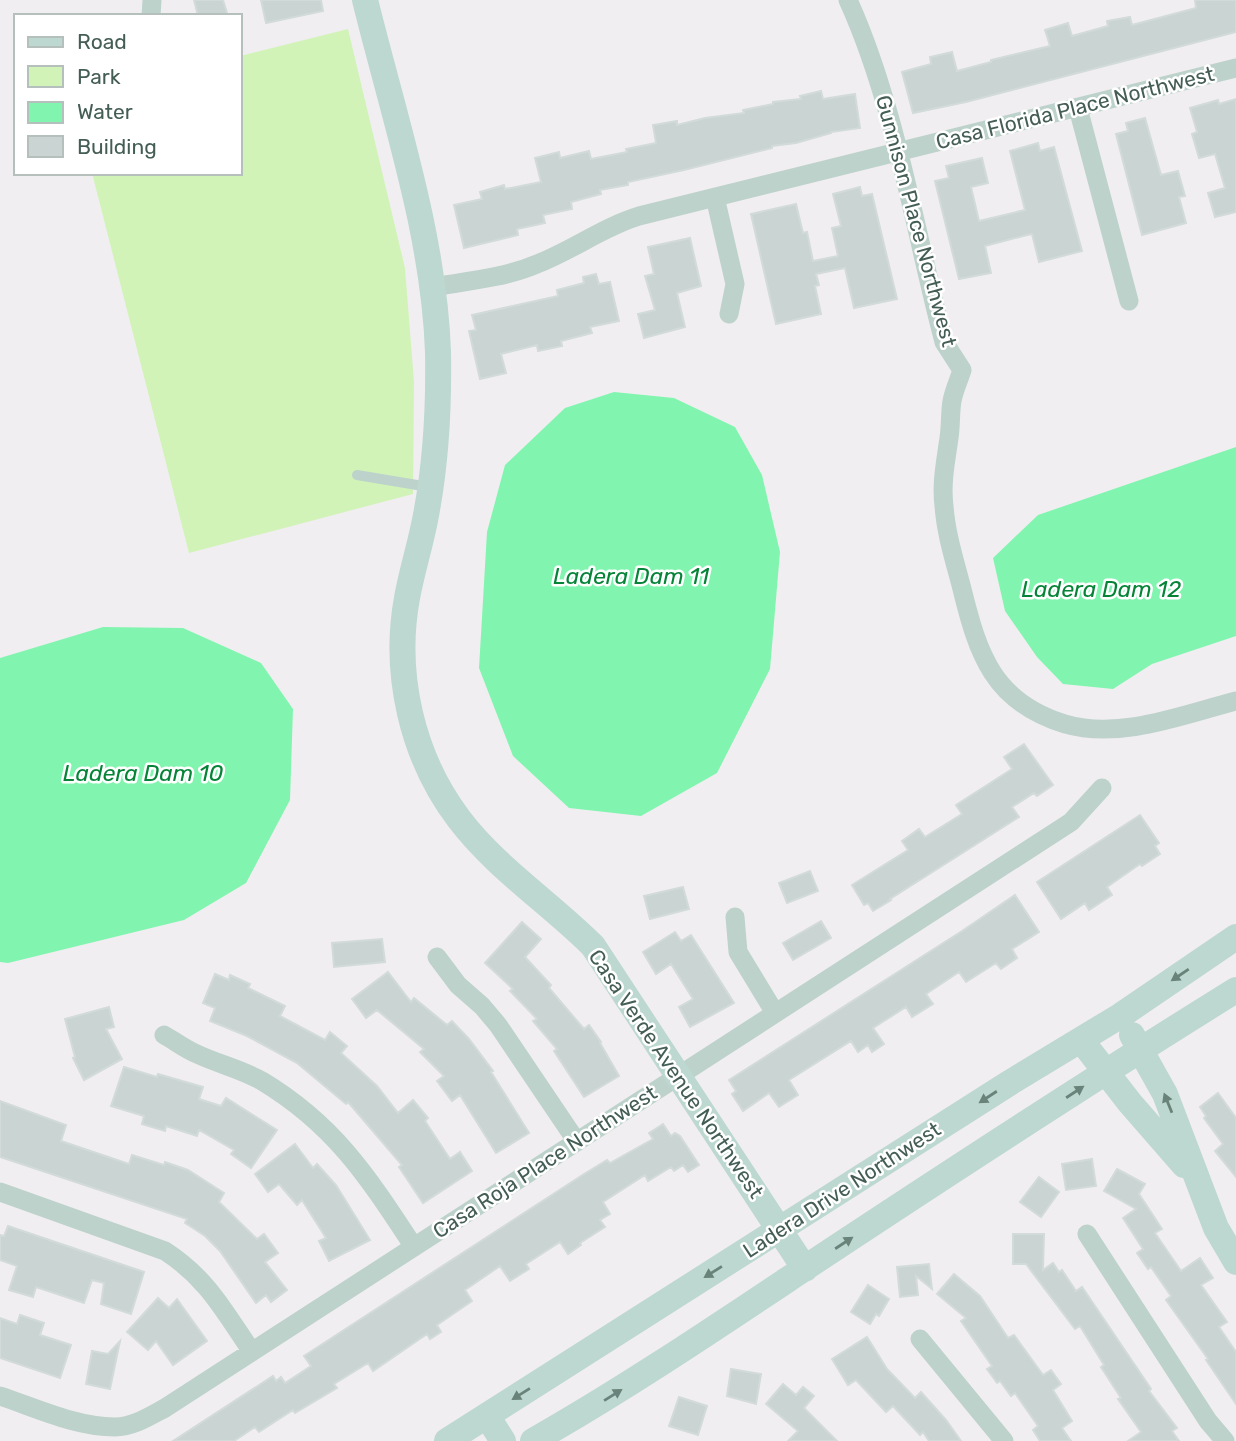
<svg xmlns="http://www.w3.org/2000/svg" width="1236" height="1441" font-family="Rubik,sans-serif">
<rect width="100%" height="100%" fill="#f1eef1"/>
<path fill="#d1f3b8" d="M 348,29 L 405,268 L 414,382 L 413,494 L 189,553 L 92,173 L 240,173 L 240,56 Z"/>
<path fill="#81f5af" d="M 614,392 L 674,398 L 735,427 L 762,475 L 780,552 L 770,669 L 717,773 L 641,816 L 569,808 L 513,756 L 479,668 L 487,532 L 505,465 L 565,408 Z
M 1236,447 L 1236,636 L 1152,664 L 1113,689 L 1063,684 L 1037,657 L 1005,611 L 993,558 L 1038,515 Z
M 103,627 L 183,628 L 261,663 L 293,709 L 290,800 L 246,883 L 184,920 L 8,963 L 0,962 L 0,658 Z"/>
<path fill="#cad4d3" stroke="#d2dbda" stroke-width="2" d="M 194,0 L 223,0 L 228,16 L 198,16 Z
M 261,0 L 321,0 L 323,11 L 266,23 Z
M 1195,0 L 1236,0 L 1236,32 L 966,102 L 913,113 L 902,72 L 931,64 L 930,57 L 952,52 L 957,71 L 991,62 L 991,60 L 1050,46 L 1045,30 L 1068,23 L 1072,36 L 1108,26 L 1107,21 L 1130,17 L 1132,25 L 1196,8 Z
M 821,91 L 823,99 L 855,94 L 860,128 L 831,132 L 831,133 L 796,143 L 772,146 L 772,148 L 684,170 L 628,182 L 628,185 L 600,190 L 601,194 L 571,202 L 572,209 L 543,215 L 545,223 L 517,229 L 518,235 L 464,248 L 454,205 L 482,199 L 480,192 L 504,185 L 505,189 L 541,182 L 535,158 L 559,152 L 560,158 L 589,151 L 591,159 L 627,152 L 626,149 L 656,143 L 653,125 L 677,121 L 677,125 L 705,118 L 744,113 L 743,110 L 773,104 L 773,102 L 801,99 L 800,96 Z
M 1236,99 L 1236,212 L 1215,217 L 1208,193 L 1225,188 L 1215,154 L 1199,158 L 1192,134 L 1197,132 L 1190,108 L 1218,100 L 1219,104 Z
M 1145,118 L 1161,175 L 1178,171 L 1185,196 L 1179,197 L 1186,223 L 1142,235 L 1116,134 L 1128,131 L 1126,123 Z
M 1038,143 L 1040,151 L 1054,147 L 1082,251 L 1039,262 L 1032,234 L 1023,236 L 985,246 L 991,273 L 959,279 L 935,181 L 949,178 L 946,166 L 982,158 L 988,183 L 971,187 L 979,221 L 1025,210 L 1010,151 Z
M 860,187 L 862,196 L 872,194 L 897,299 L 854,308 L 845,268 L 816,274 L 819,285 L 815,286 L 821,314 L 776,324 L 751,214 L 796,204 L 803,233 L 807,232 L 813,261 L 838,256 L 832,228 L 841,226 L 833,194 Z
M 690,238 L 701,286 L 677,293 L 685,327 L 644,338 L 638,314 L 655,310 L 645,276 L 654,274 L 648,247 Z
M 596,274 L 599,284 L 610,282 L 619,321 L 590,327 L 592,333 L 561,341 L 562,346 L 538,351 L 537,345 L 501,354 L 506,373 L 480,379 L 469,331 L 476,330 L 472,315 L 558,296 L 557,290 L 584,283 L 583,277 Z
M 1024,744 L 1053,785 L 1037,796 L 1034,793 L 1012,807 L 1019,817 L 890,899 L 891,900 L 873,911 L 868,903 L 864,905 L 852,885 L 908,850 L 902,841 L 919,829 L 925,837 L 962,814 L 956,805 L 1012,769 L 1004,757 Z
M 1140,815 L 1159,843 L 1155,846 L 1160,854 L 1142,866 L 1140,864 L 1107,887 L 1112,895 L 1089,910 L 1085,903 L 1061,919 L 1037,882 Z
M 810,871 L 818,891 L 787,903 L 779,883 Z
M 683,887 L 689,909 L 650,919 L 644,896 Z
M 1015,895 L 1039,932 L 1012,949 L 1017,958 L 1001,969 L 996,963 L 966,982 L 959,972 L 926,994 L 933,1004 L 912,1017 L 906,1007 L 873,1028 L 884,1044 L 872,1052 L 868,1045 L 858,1052 L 851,1041 L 789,1080 L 798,1095 L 779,1107 L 769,1093 L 743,1111 L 732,1094 L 736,1091 L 729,1080 L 962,931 Z
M 821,921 L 831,938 L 793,960 L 783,943 Z
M 522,922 L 541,939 L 525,957 L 551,985 L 549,988 L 584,1029 L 589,1025 L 601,1042 L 600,1043 L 619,1076 L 584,1097 L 554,1051 L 557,1049 L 533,1021 L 537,1019 L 510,991 L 513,989 L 485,963 Z
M 675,932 L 681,941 L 691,935 L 734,1003 L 690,1027 L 679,1007 L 693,999 L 671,964 L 656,974 L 643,952 Z
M 382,939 L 385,962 L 334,967 L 332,943 Z
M 388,972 L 411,1002 L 414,998 L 447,1025 L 452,1021 L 469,1039 L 493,1071 L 491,1072 L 529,1133 L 496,1153 L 460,1095 L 452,1101 L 437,1081 L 444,1076 L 420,1052 L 424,1049 L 377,1010 L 366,1018 L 352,999 Z
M 215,974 L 229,980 L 230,975 L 250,984 L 248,988 L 285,1006 L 280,1016 L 325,1040 L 330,1032 L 347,1046 L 341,1053 L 377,1086 L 398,1113 L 413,1100 L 428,1118 L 425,1121 L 450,1159 L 460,1152 L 472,1171 L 423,1203 L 399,1167 L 402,1165 L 348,1102 L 346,1104 L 297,1063 L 247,1036 L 210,1021 L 215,1008 L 203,1003 Z
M 109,1007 L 114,1027 L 106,1029 L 122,1059 L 84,1080 L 73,1058 L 75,1057 L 65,1019 Z
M 124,1067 L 157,1077 L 158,1074 L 203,1087 L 199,1099 L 221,1106 L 226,1098 L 277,1130 L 251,1168 L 231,1154 L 234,1150 L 199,1130 L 197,1136 L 166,1126 L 165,1131 L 142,1124 L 144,1116 L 111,1106 Z
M 1218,1093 L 1236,1118 L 1236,1177 L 1215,1151 L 1223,1144 L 1204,1118 L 1206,1116 L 1200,1107 Z
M 0,1101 L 66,1125 L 61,1141 L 129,1164 L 132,1155 L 164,1165 L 165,1162 L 188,1170 L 224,1193 L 219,1202 L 257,1239 L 264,1234 L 278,1253 L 265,1262 L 287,1290 L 271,1302 L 266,1295 L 256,1303 L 220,1251 L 205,1236 L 185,1223 L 187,1219 L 0,1157 Z
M 663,1124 L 671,1136 L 675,1133 L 680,1136 L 699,1165 L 688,1172 L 683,1165 L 674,1171 L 671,1167 L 648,1181 L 645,1175 L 603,1202 L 610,1214 L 600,1220 L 605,1227 L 580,1243 L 581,1245 L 568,1254 L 560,1242 L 526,1264 L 529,1269 L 510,1281 L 500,1266 L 465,1290 L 472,1301 L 437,1325 L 441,1332 L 430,1339 L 427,1334 L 373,1371 L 368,1363 L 334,1384 L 337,1388 L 295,1413 L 293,1410 L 259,1432 L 255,1427 L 234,1441 L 173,1441 L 273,1376 L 276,1381 L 281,1377 L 285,1383 L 311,1366 L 304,1356 L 584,1174 L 607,1160 L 610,1163 L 653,1139 L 649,1133 Z
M 295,1144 L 313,1168 L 317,1164 L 336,1185 L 370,1240 L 329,1261 L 319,1241 L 326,1238 L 302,1200 L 297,1205 L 279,1184 L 268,1192 L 255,1174 Z
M 1092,1159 L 1096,1186 L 1066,1190 L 1062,1164 Z
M 1117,1169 L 1145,1184 L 1139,1194 L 1162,1229 L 1155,1233 L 1181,1271 L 1200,1258 L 1213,1278 L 1201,1285 L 1227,1322 L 1219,1327 L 1236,1352 L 1236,1404 L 1206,1360 L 1208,1359 L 1166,1300 L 1171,1296 L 1151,1267 L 1148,1269 L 1137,1253 L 1143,1249 L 1123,1218 L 1136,1209 L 1104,1191 Z
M 1039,1177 L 1059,1192 L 1041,1217 L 1020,1202 Z
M 8,1226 L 144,1272 L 131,1314 L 101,1304 L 104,1283 L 92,1280 L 84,1303 L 36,1287 L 33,1297 L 9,1290 L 17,1266 L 0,1260 L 0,1235 L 4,1236 Z
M 1013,1234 L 1044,1234 L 1043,1270 L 1053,1263 L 1059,1272 L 1062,1270 L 1076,1291 L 1082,1287 L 1151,1389 L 1149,1391 L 1177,1428 L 1172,1431 L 1179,1441 L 1128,1441 L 1141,1432 L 1118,1399 L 1121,1398 L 1101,1367 L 1104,1365 L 1080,1326 L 1075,1329 L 1026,1264 L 1013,1264 Z
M 929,1264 L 932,1289 L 916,1276 L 918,1295 L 900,1297 L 897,1267 Z
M 954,1274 L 980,1296 L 1008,1338 L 1014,1335 L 1043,1375 L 1051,1370 L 1061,1384 L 1053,1390 L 1072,1421 L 1062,1428 L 1071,1441 L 1040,1441 L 1033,1430 L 1038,1426 L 1015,1393 L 1011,1396 L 1000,1381 L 997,1383 L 987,1369 L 992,1366 L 961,1321 L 966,1318 L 937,1294 Z
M 868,1285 L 889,1299 L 879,1316 L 876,1314 L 870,1324 L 851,1312 Z
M 158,1298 L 169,1308 L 177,1299 L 207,1341 L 173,1365 L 156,1341 L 148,1350 L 127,1332 Z
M 20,1315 L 44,1323 L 40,1335 L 71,1345 L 60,1378 L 0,1358 L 0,1318 L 17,1324 Z
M 867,1337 L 887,1369 L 915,1398 L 921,1392 L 946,1420 L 961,1441 L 929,1441 L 923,1432 L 920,1435 L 893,1406 L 886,1412 L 856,1380 L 848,1385 L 832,1359 Z
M 120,1341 L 110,1389 L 86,1384 L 92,1351 L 108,1354 Z
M 731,1369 L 761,1374 L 756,1404 L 727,1396 Z
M 783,1384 L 796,1395 L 803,1387 L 814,1396 L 804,1408 L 837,1441 L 788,1441 L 798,1431 L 766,1404 Z
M 679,1397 L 707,1406 L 698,1435 L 669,1426 Z"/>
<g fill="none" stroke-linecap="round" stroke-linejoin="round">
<path stroke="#bdd2cb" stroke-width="10" d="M 357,475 L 429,487"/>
<path stroke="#bdd2cb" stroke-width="19" d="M 848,0 C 895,103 915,232 944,342 L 962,370 C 959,380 954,390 952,401 C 950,412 951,425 949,438 C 946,460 941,483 944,506 C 946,534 955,562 962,589 C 978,654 993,702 1065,724 C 1120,740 1182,715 1236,701
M 151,16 L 152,0
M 1078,108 L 1129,301
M 715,197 L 735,284 L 729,314
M 432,287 C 468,281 504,278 537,264 C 573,250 603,227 639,216 L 1236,68
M 735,917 L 738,952 L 775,1013
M 437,957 L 458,985 L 482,1006 L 498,1025 L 577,1142
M 164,1035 C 175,1041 185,1049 197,1054 C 218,1064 241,1069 262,1081 C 335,1125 368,1177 414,1247
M 0,1192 L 165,1251 C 207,1278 224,1311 252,1352
M 1087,1234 L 1208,1421 L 1225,1441
M 920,1339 L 1004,1441
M 0,1396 C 36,1408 76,1427 115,1427 C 133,1427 150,1416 165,1408 L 1071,822 L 1102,788"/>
<path stroke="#bdd8d0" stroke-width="26" d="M 365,0 C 393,114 434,234 438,352 C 439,406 436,462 426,515 C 421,543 412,570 407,598 C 393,674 412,757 459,819 C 496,868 550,903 593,946 L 805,1269
M 1132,1035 L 1165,1094 L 1216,1228 L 1236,1262
M 1081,1040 L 1130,1103 L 1184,1165
M 487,1416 L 503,1441
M 447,1441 L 1011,1082 L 1120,1016 L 1236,937
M 533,1441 C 626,1388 715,1328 805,1268 C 947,1174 1091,1080 1236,990"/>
</g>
<defs><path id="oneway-solid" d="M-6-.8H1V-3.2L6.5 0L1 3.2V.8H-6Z" transform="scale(1.75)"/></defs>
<g fill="#69837a">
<use href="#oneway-solid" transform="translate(1180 975) rotate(146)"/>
<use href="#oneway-solid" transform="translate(1075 1092) rotate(-33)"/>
<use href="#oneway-solid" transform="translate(988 1097) rotate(147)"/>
<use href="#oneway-solid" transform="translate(1168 1103) rotate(-112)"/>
<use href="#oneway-solid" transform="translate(844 1243) rotate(-33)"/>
<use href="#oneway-solid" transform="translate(713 1272) rotate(148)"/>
<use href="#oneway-solid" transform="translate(521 1394) rotate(148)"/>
<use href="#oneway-solid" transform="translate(613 1395) rotate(-32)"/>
</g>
<g text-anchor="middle" stroke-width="5" stroke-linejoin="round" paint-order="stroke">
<g font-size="21" fill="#455e55" stroke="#fff">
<text transform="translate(1075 108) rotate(-14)" y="7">Casa Florida Place Northwest</text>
<text transform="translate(916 221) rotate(75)" y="7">Gunnison Place Northwest</text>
<text transform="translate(676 1074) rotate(56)" y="7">Casa Verde Avenue Northwest</text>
<text transform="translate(545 1162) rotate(-33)" y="7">Casa Roja Place Northwest</text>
<text transform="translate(842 1190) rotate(-33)" y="7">Ladera Drive Northwest</text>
</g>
<g font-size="23" font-style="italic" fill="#058438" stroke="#fff">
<text x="631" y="584">Ladera Dam 11</text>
<text x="1101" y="597">Ladera Dam 12</text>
<text x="143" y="781">Ladera Dam 10</text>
</g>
</g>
<rect x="14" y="14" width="228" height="161" fill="#ffffff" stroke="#b5bfbb" stroke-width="2"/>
<rect x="28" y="37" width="35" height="10" fill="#bdd8d0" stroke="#b5bfbb" stroke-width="2"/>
<text x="77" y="49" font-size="21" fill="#455e55">Road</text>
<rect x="28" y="66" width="35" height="21" fill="#d1f3b8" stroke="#b5bfbb" stroke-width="2"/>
<text x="77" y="84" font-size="21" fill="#455e55">Park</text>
<rect x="28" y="102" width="35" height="21" fill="#81f5af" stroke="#b5bfbb" stroke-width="2"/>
<text x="77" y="119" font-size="21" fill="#455e55">Water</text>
<rect x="28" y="136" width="35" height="21" fill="#cad4d3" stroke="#b5bfbb" stroke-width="2"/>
<text x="77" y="154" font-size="21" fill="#455e55">Building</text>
</svg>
